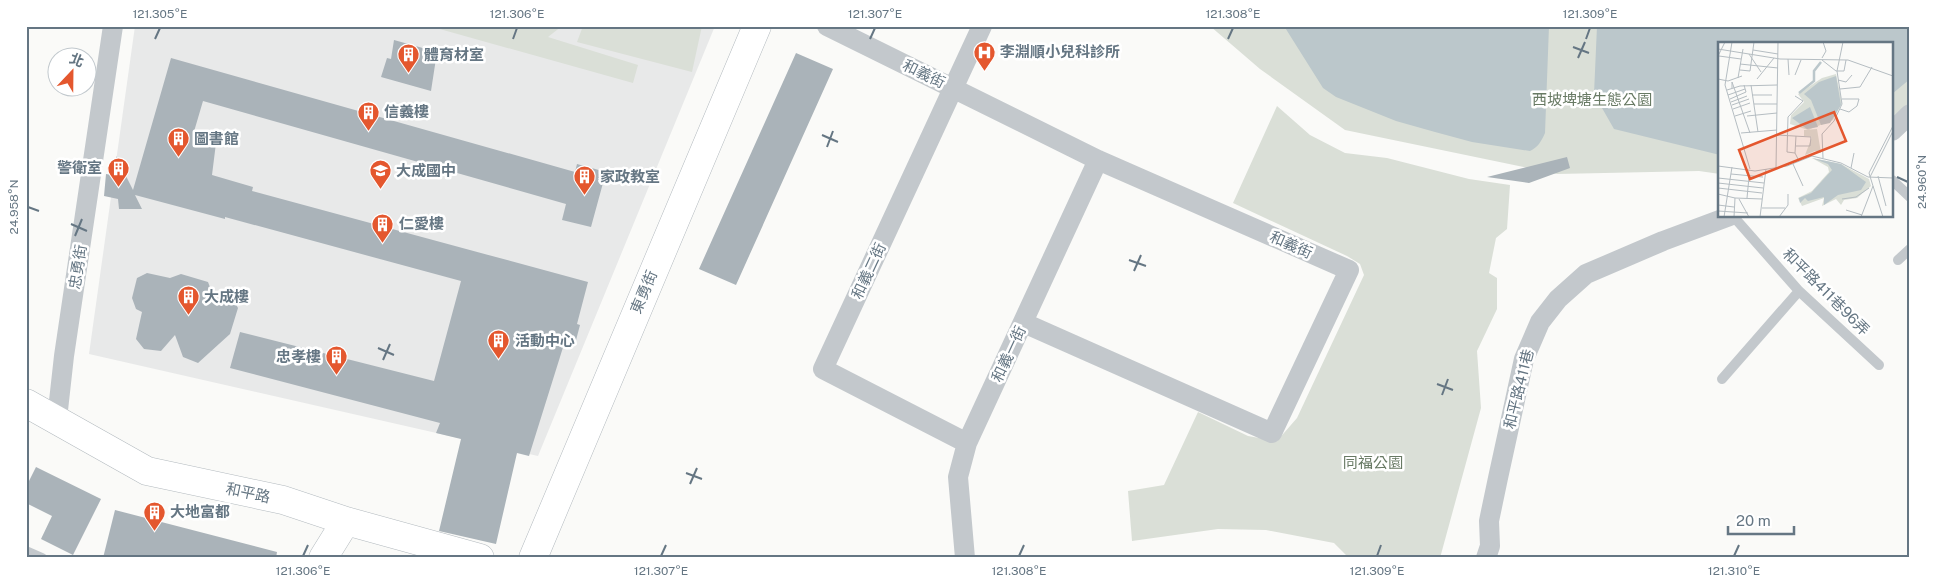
<svg xmlns="http://www.w3.org/2000/svg" width="1936" height="584" font-family="'Public Sans','Noto Sans TC',sans-serif">
<rect width="100%" height="100%" fill="#fafaf8"/>
<path fill="#e8e9e9" d="M 135,26 L 715,26 L 538,456 L 89,354 Z"/>
<path fill="#dadfd7" d="M 429,26 L 562,26 L 548,37 L 638,65 L 633,83 Z
M 583,26 L 702,26 L 692,72 L 577,42 Z
M 1210,26 L 1910,26 L 1910,102 L 1892,117 L 1892,44 L 1720,44 L 1720,174 L 1699,171 L 1557,174 L 1345,130 L 1260,69 Z
M 1277,106 L 1310,135 L 1345,153 L 1387,158 L 1469,179 L 1510,185 L 1507,229 L 1496,238 L 1489,273 L 1497,278 L 1497,309 L 1477,351 L 1481,408 L 1440,558 L 1349,558 L 1334,543 L 1266,530 L 1218,529 L 1132,541 L 1128,491 L 1164,485 L 1198,412 L 1248,436 L 1277,441 L 1297,418 L 1364,275 L 1360,264 L 1347,256 L 1233,203 Z"/>
<path fill="#bbc7cb" d="M 1284,26 L 1549,26 L 1545,133 C 1541,142 1538,147 1530,151 L 1472,142 L 1435,132 L 1396,121 L 1336,97 L 1323,88 Z
M 1597,26 L 1910,26 L 1910,79 L 1892,94 L 1892,44 L 1720,44 L 1720,155 L 1614,129 L 1594,94 Z"/>
<path fill="#aab3b9" d="M 394,40 L 437,52 L 431,91 L 381,77 L 387,58 L 391,59 Z
M 796,53 L 833,69 L 736,285 L 699,269 Z
M 171,58 L 575,172 L 577,164 L 606,172 L 591,227 L 562,220 L 566,204 L 203,101 L 193,135 L 216,143 L 212,175 L 253,187 L 252,191 L 588,282 L 577,324 L 580,325 L 575,344 L 565,341 L 529,456 L 517,453 L 496,544 L 439,531 L 461,439 L 436,433 L 440,423 L 230,368 L 240,332 L 434,381 L 461,281 L 225,217 L 225,219 L 135,195 L 142,209 L 119,209 L 118,199 L 104,196 L 106,174 L 117,176 L 116,156 L 133,190 Z
M 1567,157 L 1570,168 L 1529,183 L 1487,177 Z
M 147,273 L 170,278 L 181,274 L 208,282 L 211,290 L 231,295 L 238,308 L 230,334 L 198,363 L 183,357 L 175,335 L 161,351 L 144,349 L 136,339 L 142,312 L 136,309 L 132,298 L 137,278 Z
M 36,467 L 101,499 L 73,555 L 41,539 L 52,516 L 26,503 L 26,487 Z
M 115,510 L 277,552 L 276,558 L 103,558 Z"/>
<g fill="none" stroke-linecap="round" stroke-linejoin="round">
<defs>
<path id="secondary" d="M 26,403 L 147,471 L 283,500 L 346,521 L 480,558
M 323,558 L 346,521
M 533,558 L 757,26"/>
</defs>
<use href="#secondary" stroke="#b3babf" stroke-width="29"/>
<path stroke="#c3c8cc" stroke-width="10" d="M 1892,180 L 1910,197
M 1733,216 L 1799,291 L 1879,365
M 1898,260 L 1910,249
M 1722,379 L 1799,291
M 26,551 L 42,558"/>
<path stroke="#c3c8cc" stroke-width="20" d="M 827,26 L 1098,160 L 1349,270 L 1272,433 L 1024,323
M 1892,131 L 1910,114
M 57,419 L 64,356 L 113,26
M 967,443 L 823,369 L 982,26
M 965,558 L 958,477 L 967,443 L 1098,160
M 1486,558 L 1490,546 L 1489,521 L 1498,478 L 1524,359 L 1540,322 L 1558,299 L 1586,274 L 1663,241 L 1730,216"/>
<use href="#secondary" stroke="#fff" stroke-width="28"/>
</g>
<path fill="none" stroke="#657683" stroke-width="2" d="M 155,39 L 160,28M 513,39 L 517,28M 870,39 L 875,28M 1228,39 L 1233,28M 1586,39 L 1590,28M 1573,47 L 1589,53M 1578,58 L 1585,42M 822,135 L 838,142M 827,147 L 833,131M 1897,177 L 1908,182M 28,207 L 39,211M 71,224 L 87,231M 75,236 L 82,219M 1129,260 L 1146,266M 1134,271 L 1141,255M 378,348 L 394,355M 383,360 L 390,344M 1437,384 L 1453,390M 1442,395 L 1448,379M 686,473 L 702,479M 690,484 L 697,468M 303,556 L 308,545M 661,556 L 666,545M 1019,556 L 1024,545M 1377,556 L 1381,545M 1734,556 L 1739,545"/>
<defs>
<symbol id="hospital-pin" viewBox="-11 -11 22 30"><path d="M0 17L-7.5 6A9.5 9.5 0 1 1 7.5 6Z" fill="#e4572e" stroke="#fff"/><path d="M-5-5h3v3.5h4V-5h3V5h-3V1.5h-4V5h-3Z" fill="#fff"/></symbol>
<symbol id="building-pin" viewBox="-11 -11 22 30"><path d="M0 17L-7.5 6A9.5 9.5 0 1 1 7.5 6Z" fill="#e4572e" stroke="#fff"/><path d="M-4-6H4V6H1V3H-1V6H-4ZM-2.5-4.3h1.7v1.8h-1.7ZM.8-4.3h1.7v1.8H.8ZM-2.5-1h1.7V.8h-1.7ZM.8-1h1.7V.8H.8Z" fill="#fff"/></symbol>
<symbol id="school-pin" viewBox="-11 -11 22 30"><path d="M0 17L-7.5 6A9.5 9.5 0 1 1 7.5 6Z" fill="#e4572e" stroke="#fff"/><path d="M0-5L7-2L0 1L-7-2ZM-4 1L0 2.5L4 1V4Q0 6-4 4Z" fill="#fff"/></symbol>
</defs>
<g fill-rule="evenodd">
<use href="#hospital-pin" x="972" y="40" width="25" height="34"/>
<use href="#building-pin" x="396" y="42" width="25" height="34"/>
<use href="#building-pin" x="356" y="100" width="25" height="34"/>
<use href="#building-pin" x="166" y="126" width="25" height="34"/>
<use href="#building-pin" x="106" y="156" width="25" height="34"/>
<use href="#school-pin" x="368" y="158" width="25" height="34"/>
<use href="#building-pin" x="572" y="164" width="25" height="34"/>
<use href="#building-pin" x="370" y="212" width="25" height="34"/>
<use href="#building-pin" x="176" y="284" width="25" height="34"/>
<use href="#building-pin" x="486" y="328" width="25" height="34"/>
<use href="#building-pin" x="324" y="344" width="25" height="34"/>
<use href="#building-pin" x="142" y="500" width="25" height="34"/>
</g>
<g text-anchor="middle" stroke-width="5" stroke-linejoin="round" paint-order="stroke">
<g font-size="15" font-weight="bold" fill="#657683" stroke="#fff" text-anchor="start">
<text x="1000" y="57">李淵順小兒科診所</text>
<text x="424" y="60">體育材室</text>
<text x="384" y="117">信義樓</text>
<text x="194" y="144">圖書館</text>
<text x="102" y="173" text-anchor="end">警衛室</text>
<text x="396" y="176">大成國中</text>
<text x="600" y="182">家政教室</text>
<text x="399" y="229">仁愛樓</text>
<text x="204" y="302">大成樓</text>
<text x="515" y="346">活動中心</text>
<text x="321" y="362" text-anchor="end">忠孝樓</text>
<text x="170" y="517">大地富都</text>
</g>
<g font-size="15" fill="#657683" stroke="#fff">
<text transform="translate(924 74) rotate(26)" y="5">和義街</text>
<text transform="translate(1291 245) rotate(24)" y="5">和義街</text>
<text transform="translate(78 267) rotate(-81)" y="5">忠勇街</text>
<text transform="translate(869 271) rotate(-65)" y="5">和義二街</text>
<text transform="translate(644 292) rotate(-67)" y="5">東勇街</text>
<text transform="translate(1826 292) rotate(45)" y="5">和平路411巷96弄</text>
<text transform="translate(1009 354) rotate(-65)" y="5">和義一街</text>
<text transform="translate(1519 389) rotate(-76)" y="5">和平路411巷</text>
<text transform="translate(248 493) rotate(12)" y="5">和平路</text>
</g>
<g font-size="15" fill="#687a64" stroke="#fff">
<text x="1592" y="105">西坡埤塘生態公園</text>
<text x="1373" y="468">同福公園</text>
</g>
</g>
<g transform="translate(1718 42)">
<rect width="175" height="175" fill="#fafaf8"/>
<path d="M 118,32 L 124,61 L 115,78 L 90,88 L 72,82 L 73,73 L 86,60 L 80,52 L 104,36 ZM 99,87 L 103,111 L 97,109 L 87,113 L 94,95 L 86,94 L 86,88 ZM 94,116 L 123,122 L 151,137 L 153,144 L 139,156 L 126,158 L 123,163 L 118,157 L 104,164 L 106,156 L 84,164 L 80,156 L 94,149 L 111,130 L 110,125 Z" fill="#dadfd7"/>
<path d="M 118,34 L 123,63 L 112,81 L 103,83 L 93,58 L 86,52 L 101,40 ZM 92,65 L 100,85 L 89,87 L 74,76 ZM 94,116 L 123,122 L 148,140 L 143,148 L 120,153 L 106,163 L 106,155 L 90,159 L 87,156 L 82,161 L 81,156 L 93,151 L 114,128 L 110,122 Z" fill="#bbc7cb"/>
<path fill="none" stroke="#bbc7cb" stroke-width="2.5" d="M 81,51 L 96,39 L 96,29 L 103,20"/>
<path fill="none" stroke="#b5bdc2" stroke-width="1" d="M 14,0 L 7,43 L 32,127M 0,7 L 62,17 L 130,18 L 175,34M 35,8 L 60,12M 31,12 L 43,30M 0,14 L 7,0M 1,14 L 23,17M 104,16 L 108,9 L 105,0M 70,17 L 71,33M 104,18 L 118,29 L 126,29 L 128,18M 22,22 L 60,26M 22,28 L 32,29 L 36,0M 77,33 L 83,18M 20,36 L 25,7M 0,37 L 10,39 L 24,34M 39,37 L 56,16M 120,38 L 128,40 L 134,33M 33,43 L 40,90M 14,46 L 14,40 L 32,91M 122,47 L 142,45 L 154,25M 9,48 L 22,44 L 59,43M 10,53 L 27,47M 34,53 L 54,53M 77,54 L 85,59 L 70,75 L 69,110 L 77,111M 12,57 L 28,50 L 26,43M 13,60 L 29,54M 36,62 L 59,62M 14,63 L 31,57M 15,67 L 32,61M 122,67 L 131,70 L 139,64 L 141,57 L 124,57M 17,74 L 33,69M 29,74 L 59,71M 23,91 L 59,88M 59,93 L 93,95 L 92,104 L 78,104M 78,94 L 77,111 L 81,119M 105,116 L 104,92 L 116,79 L 124,62 L 119,29 L 125,0M 75,122 L 85,144M 0,124 L 37,129 L 69,124 L 94,114 L 123,121 L 150,135 L 175,136M 58,126 L 60,0M 133,126 L 136,111M 13,132 L 45,135M 160,134 L 168,164M 152,135 L 175,89M 0,136 L 46,141M 0,141 L 45,146M 155,144 L 165,175M 0,146 L 44,151M 0,152 L 17,156 L 44,157M 29,156 L 31,135M 21,157 L 31,175M 124,157 L 138,155 L 151,146M 0,163 L 16,165M 44,166 L 67,166M 128,168 L 144,173M 0,169 L 30,171M 6,175 L 14,125M 16,175 L 17,156M 42,175 L 48,127M 61,175 L 70,163 L 70,152M 111,175 L 129,175M 143,175 L 155,144 L 151,131 L 175,84"/>
<path fill="#e4572e" fill-opacity="0.15" stroke="#e4572e" stroke-width="2.5" d="M 116,70 L 128,99 L 32,137 L 21,108 Z"/>
<rect width="175" height="175" fill="none" stroke="#657683" stroke-width="2.5"/>
</g>
<rect width="1936" height="584" fill="none" stroke="#ffffff" stroke-width="55"/>
<g transform="translate(72 72) rotate(22)"><circle r="24" fill="#ffffff" stroke="#c1c8cd"/>
<path d="M0-4L9 19L0 12L-9 19Z" fill="#e4572e"/>
<text y="-8" font-size="14" font-weight="bold" text-anchor="middle" fill="#657683">北</text>
</g>
<path d="M1728 526v8h66v-8" fill="none" stroke="#657683" stroke-width="2.5"/>
<text x="1736" y="526" font-size="15" fill="#657683" stroke="#ffffff" stroke-width="4" paint-order="stroke">20 m</text>
<rect x="28" y="28" width="1880" height="528" fill="none" stroke="#657683" stroke-width="2"/>
<g font-size="12" text-anchor="middle" fill="#657683">
<text x="160" y="18">121.305°E</text>
<text x="517" y="18">121.306°E</text>
<text x="875" y="18">121.307°E</text>
<text x="1233" y="18">121.308°E</text>
<text x="1590" y="18">121.309°E</text>
<text transform="translate(1922 182) rotate(-90)" y="4">24.960°N</text>
<text transform="translate(14 207) rotate(-90)" y="4">24.958°N</text>
<text x="303" y="575">121.306°E</text>
<text x="661" y="575">121.307°E</text>
<text x="1019" y="575">121.308°E</text>
<text x="1377" y="575">121.309°E</text>
<text x="1734" y="575">121.310°E</text>
</g>
</svg>
